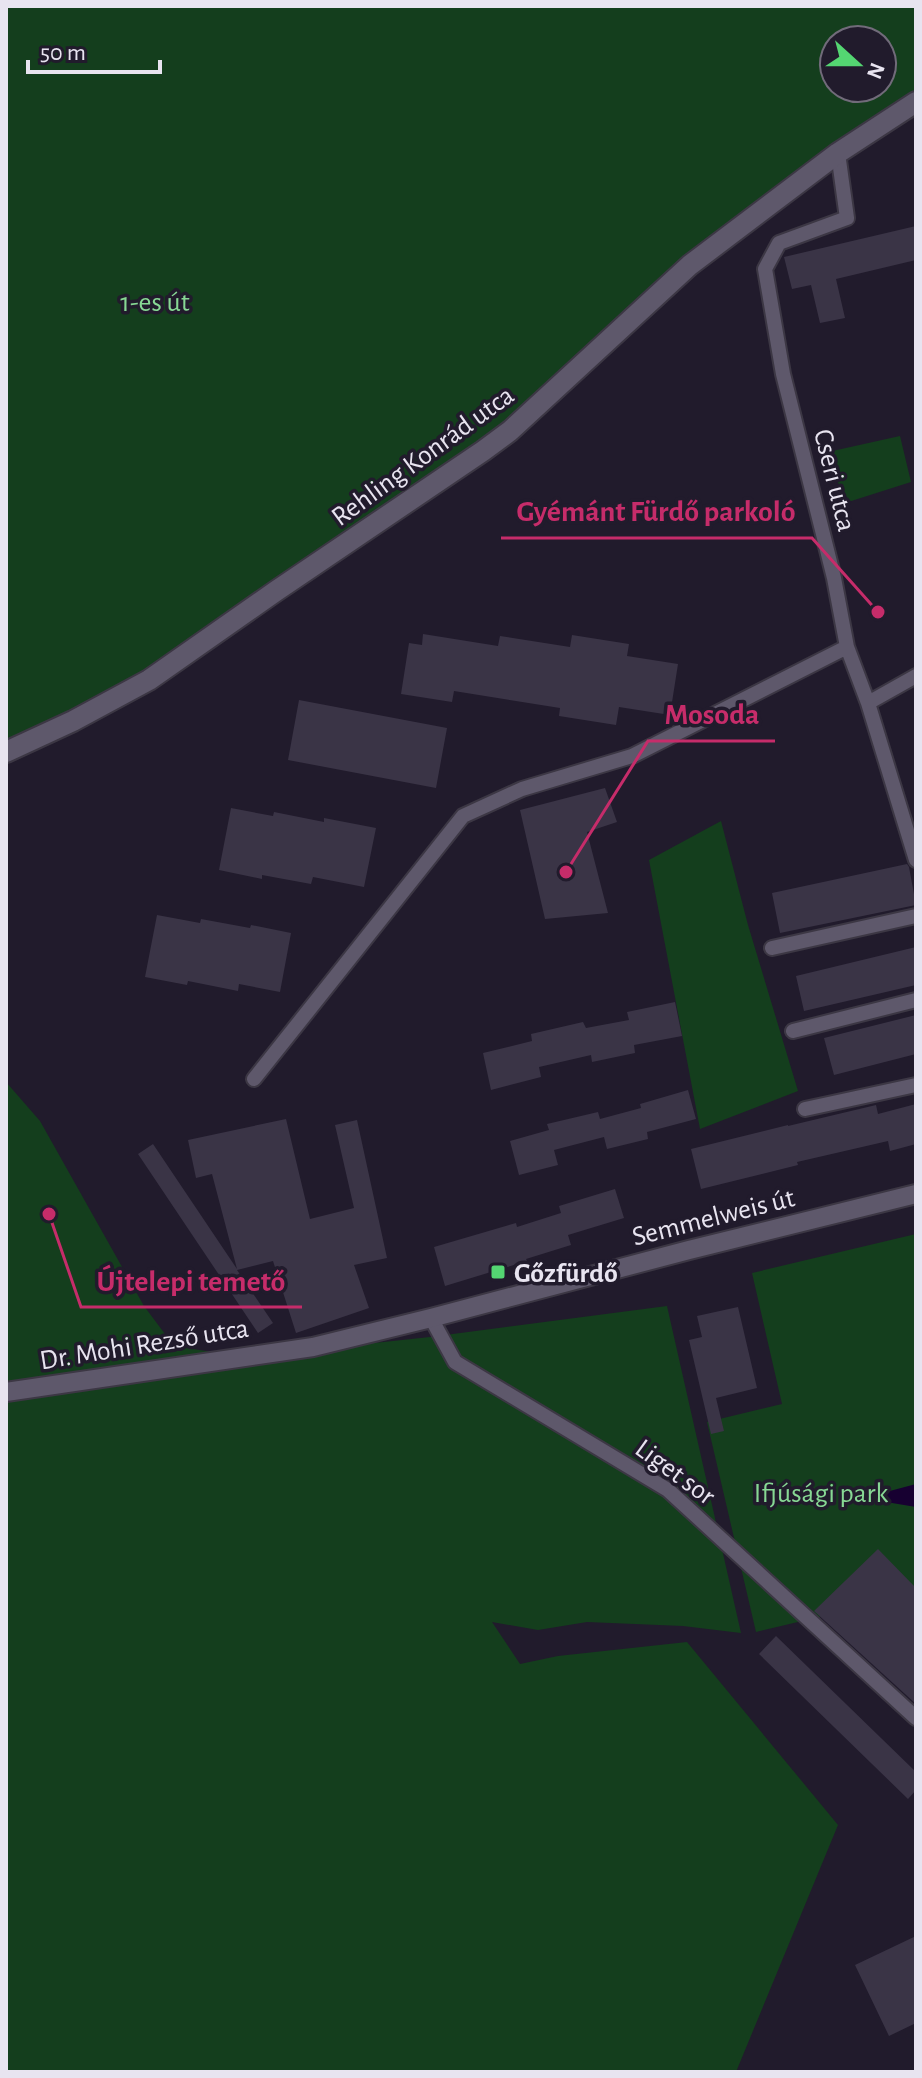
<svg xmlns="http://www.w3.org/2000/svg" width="922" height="2078" font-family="'Alegreya Sans',sans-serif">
<rect width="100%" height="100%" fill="#211b2c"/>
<path fill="#143e1d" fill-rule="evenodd" d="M 6,6 L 916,6 L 916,102 L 690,265 L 510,431 L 149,680 L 6,752 ZM 834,40 L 882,40 L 882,88 L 834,88 Z
M 900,436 L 911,482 L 845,503 L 828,452 Z
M 721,821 L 748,925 L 798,1091 L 700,1129 L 649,860 Z
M 6,1082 L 40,1121 L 144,1306 L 174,1346 L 244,1357 L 430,1337 L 667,1306 L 741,1633 L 683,1626 L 587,1622 L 538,1630 L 492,1622 L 520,1664 L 558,1656 L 687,1642 L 838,1825 L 736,2072 L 6,2072 Z
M 916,1234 L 916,1594 L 756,1632 L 707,1422 L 782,1404 L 752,1273 Z"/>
<path fill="#170031" d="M 916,1484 L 916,1507 L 886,1502 L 883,1497 L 886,1492 Z"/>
<path fill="#3a3446" d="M 916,226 L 916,260 L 836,279 L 845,318 L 820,323 L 811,285 L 792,289 L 784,257 Z
M 423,634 L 498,646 L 500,636 L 570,647 L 572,635 L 629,644 L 627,656 L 678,664 L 670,715 L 619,707 L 616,725 L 559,716 L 560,708 L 454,691 L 452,702 L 401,694 L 409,643 L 422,645 Z
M 299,700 L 447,728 L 436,788 L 288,760 Z
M 605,788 L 617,822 L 587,832 L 608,913 L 545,919 L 520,810 Z
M 231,808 L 273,816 L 274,812 L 324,822 L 324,818 L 376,828 L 364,887 L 313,877 L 311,884 L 262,875 L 262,879 L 219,870 Z
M 907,864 L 909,867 L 916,905 L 780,933 L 772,893 Z
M 157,915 L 200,923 L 201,919 L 250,928 L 251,925 L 291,933 L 280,992 L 239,984 L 238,991 L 188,981 L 187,985 L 145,977 Z
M 916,947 L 916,985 L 804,1011 L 796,976 Z
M 675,1002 L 682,1036 L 634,1045 L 635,1053 L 592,1062 L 591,1055 L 539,1067 L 541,1077 L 491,1090 L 483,1053 L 532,1041 L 531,1034 L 583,1022 L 586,1028 L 629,1020 L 627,1012 Z
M 916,1015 L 916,1054 L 834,1075 L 824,1038 Z
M 688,1090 L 696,1119 L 647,1132 L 648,1139 L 607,1149 L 604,1137 L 554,1150 L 558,1165 L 519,1175 L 510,1141 L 549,1130 L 547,1124 L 598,1112 L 600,1119 L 641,1108 L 640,1104 Z
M 916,1104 L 916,1144 L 890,1151 L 888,1141 L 797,1162 L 798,1165 L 701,1189 L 691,1149 L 788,1125 L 788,1126 L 876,1105 L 878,1114 Z
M 286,1119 L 310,1219 L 354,1208 L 335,1125 L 357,1120 L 387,1258 L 354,1265 L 369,1308 L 296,1333 L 273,1261 L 237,1270 L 273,1323 L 258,1333 L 138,1154 L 153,1144 L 237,1269 L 212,1174 L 196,1178 L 188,1140 Z
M 615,1189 L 624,1218 L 568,1235 L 571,1245 L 526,1259 L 527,1261 L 445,1286 L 434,1247 L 516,1223 L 517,1227 L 561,1213 L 559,1206 Z
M 738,1307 L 757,1388 L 716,1398 L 724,1431 L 711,1434 L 689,1340 L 702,1337 L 697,1316 Z
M 878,1549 L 916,1588 L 916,1704 L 814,1611 Z
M 776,1636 L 916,1772 L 916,1790 L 908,1799 L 759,1654 Z
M 916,1936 L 916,2023 L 889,2036 L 855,1965 Z"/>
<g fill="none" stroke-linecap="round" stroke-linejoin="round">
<defs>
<path id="minor" d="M 838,153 L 847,218 L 779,243 L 765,269 L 783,374 L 834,578 L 847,647 L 868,703 L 916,860
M 868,703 L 916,676
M 772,948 L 916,916
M 793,1031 L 916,1000
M 254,1079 L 463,816 L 522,789 L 632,756 L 847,647
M 805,1109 L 916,1085
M 431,1318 L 455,1362 L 668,1490 L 916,1718"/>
<path id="tertiary" d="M 6,1392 L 313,1347 L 431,1318 L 689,1250 L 916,1194"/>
<path id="secondary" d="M 6,752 L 73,721 L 149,680 L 276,591 L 483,451 L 510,431 L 690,265 L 838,153 L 916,102"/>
</defs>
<use href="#minor" stroke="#3c3744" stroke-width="18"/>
<use href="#tertiary" stroke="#3c3744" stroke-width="22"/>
<use href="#secondary" stroke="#3c3744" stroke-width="24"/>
<use href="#minor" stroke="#5e586b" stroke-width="14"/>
<use href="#tertiary" stroke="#5e586b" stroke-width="18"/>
<use href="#secondary" stroke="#5e586b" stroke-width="20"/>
</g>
<rect fill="#54d672" stroke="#211b2c" stroke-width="3" x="490" y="1264" width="16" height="16" rx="4"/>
<g text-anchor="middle" stroke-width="7" stroke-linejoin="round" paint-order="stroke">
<g font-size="28" fill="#87d894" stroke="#211b2c">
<text x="155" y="311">1-es út</text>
<text x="821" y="1502">Ifjúsági park</text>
</g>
<g font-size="28" fill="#e8e4f0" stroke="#211b2c">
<text transform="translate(422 455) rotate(-36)" y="10">Rehling Konrád utca</text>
<text transform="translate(836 480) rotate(76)" y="10">Cseri utca</text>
<text transform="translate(713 1216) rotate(-14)" y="10">Semmelweis út</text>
<text transform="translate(144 1343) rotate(-9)" y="10">Dr. Mohi Rezső utca</text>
<text transform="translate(676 1471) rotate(36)" y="10">Liget sor</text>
</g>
<g font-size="28" font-weight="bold" fill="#e8e4f0" stroke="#211b2c" text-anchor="start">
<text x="514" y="1282">Gőzfürdő</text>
</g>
</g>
<path fill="none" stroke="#c62c6a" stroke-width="3" d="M878 612L812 538H501M566 872L648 741H775M49 1214L81 1307H302"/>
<g fill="#c62c6a" stroke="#211b2c" stroke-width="3">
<circle cx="878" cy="612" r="8"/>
<circle cx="566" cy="872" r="8"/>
<circle cx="49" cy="1214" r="8"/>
</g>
<g font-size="30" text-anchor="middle" font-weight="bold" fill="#c62c6a" stroke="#211b2c" stroke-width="7" stroke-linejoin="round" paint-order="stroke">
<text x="656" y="521">Gyémánt Fürdő parkoló</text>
<text x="712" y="724">Mosoda</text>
<text x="191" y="1291">Újtelepi temető</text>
</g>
<rect width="922" height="2078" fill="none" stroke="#e8e4f0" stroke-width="16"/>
<g transform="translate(858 64) rotate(111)"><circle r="38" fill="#211b2c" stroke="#716b7a" stroke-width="2"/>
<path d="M0-6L14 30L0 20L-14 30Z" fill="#54d672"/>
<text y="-12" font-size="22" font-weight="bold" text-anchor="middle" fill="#e8e4f0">N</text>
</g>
<path d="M28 60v12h132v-12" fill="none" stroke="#e8e4f0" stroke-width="4"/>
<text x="40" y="60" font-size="24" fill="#e8e4f0" stroke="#211b2c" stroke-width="6" paint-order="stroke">50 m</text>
</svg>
